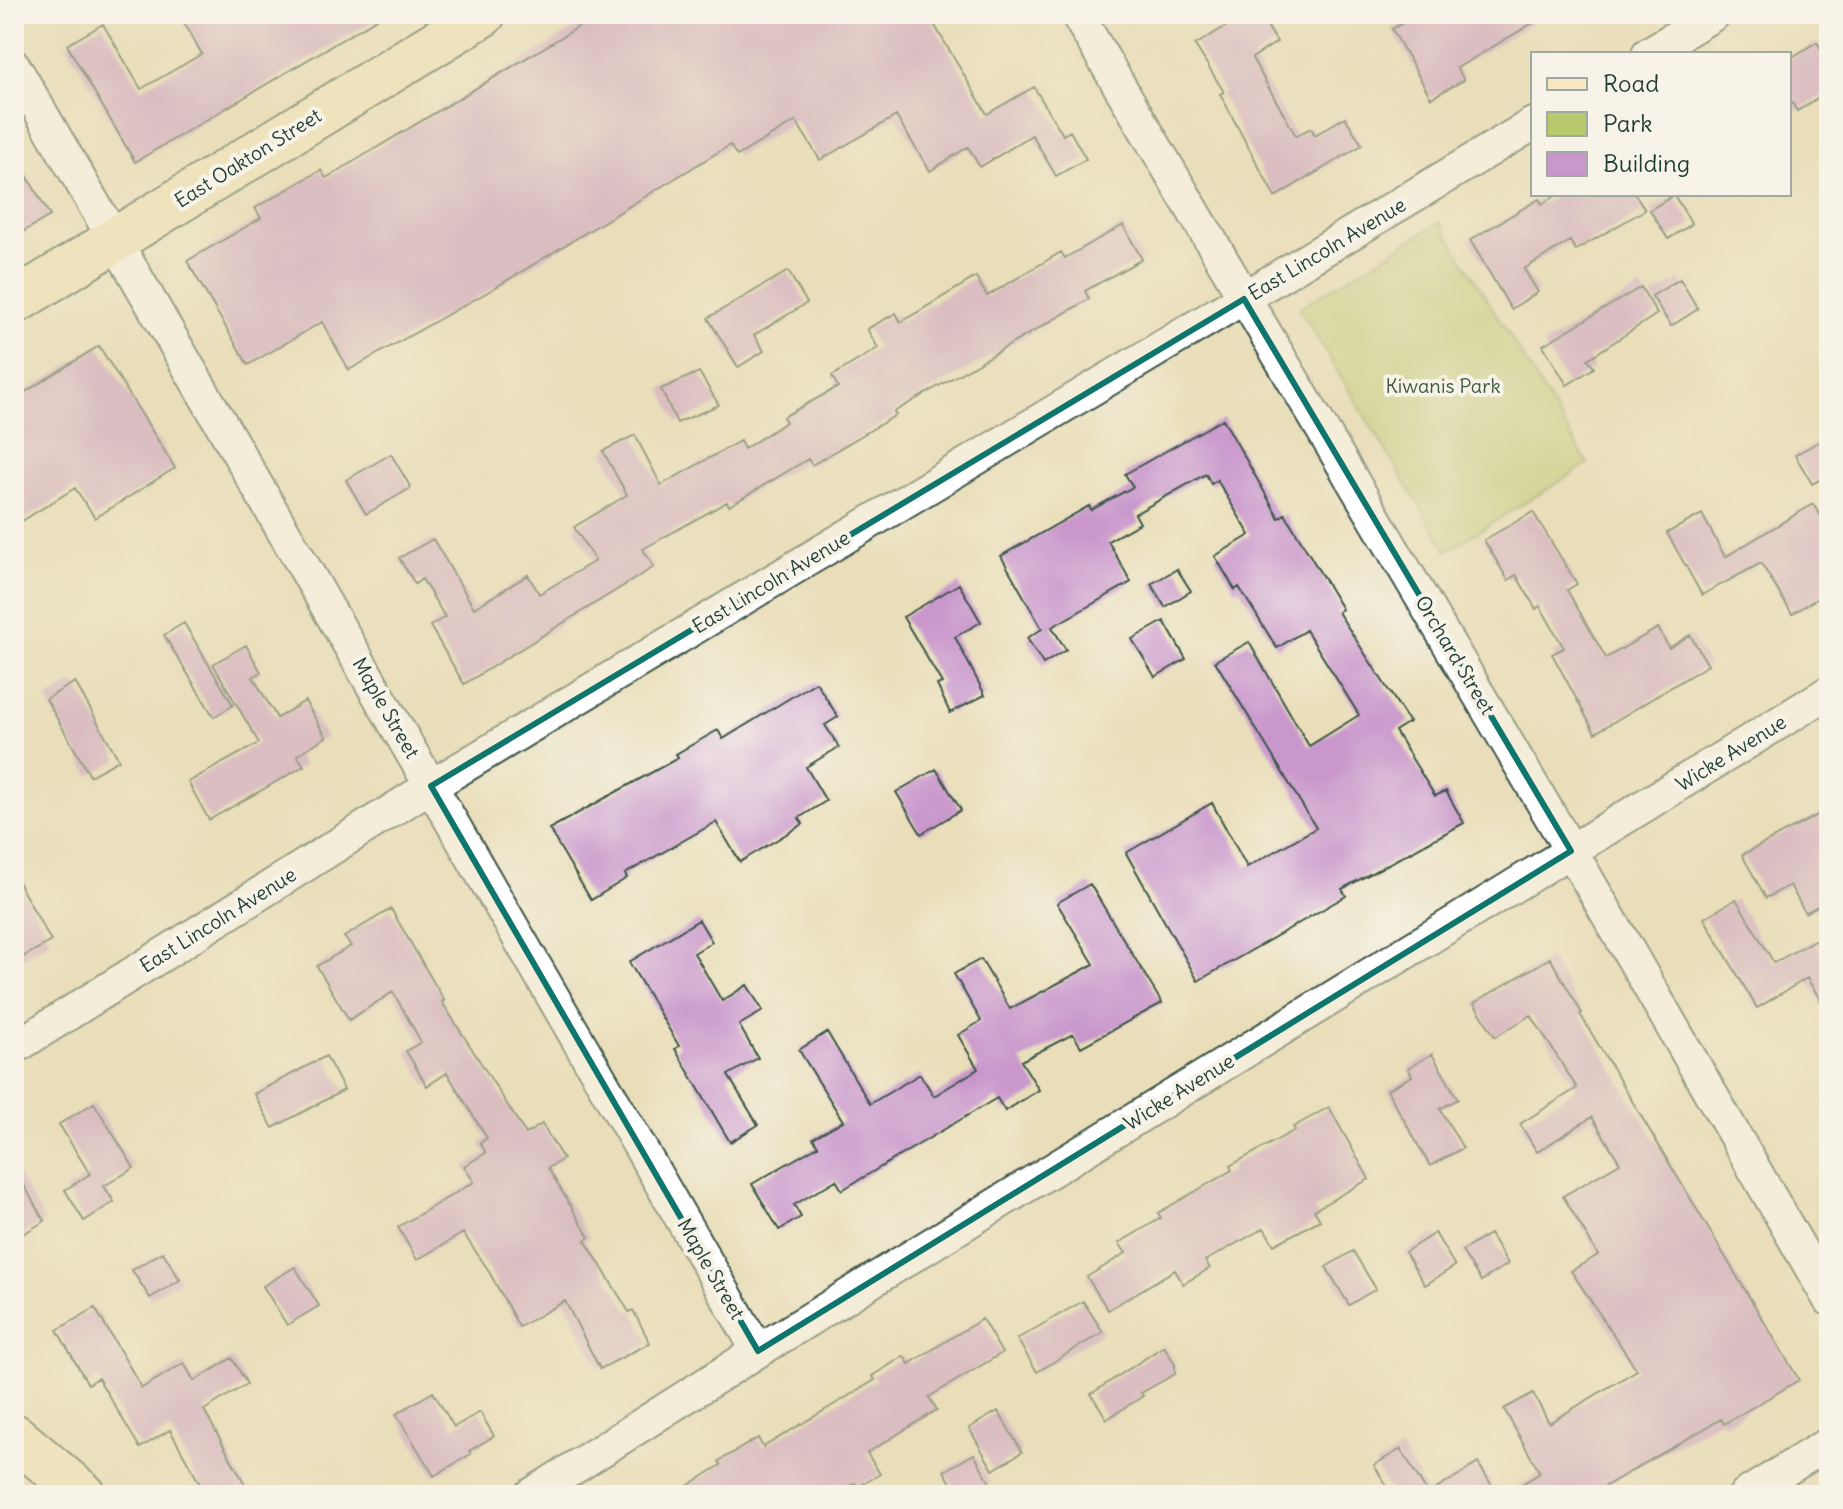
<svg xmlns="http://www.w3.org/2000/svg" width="1843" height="1509" font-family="Delius,sans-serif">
<rect width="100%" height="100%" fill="#f7f3e8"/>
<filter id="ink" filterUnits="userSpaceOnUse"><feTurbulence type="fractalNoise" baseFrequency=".0125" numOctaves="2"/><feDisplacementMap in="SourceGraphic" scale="16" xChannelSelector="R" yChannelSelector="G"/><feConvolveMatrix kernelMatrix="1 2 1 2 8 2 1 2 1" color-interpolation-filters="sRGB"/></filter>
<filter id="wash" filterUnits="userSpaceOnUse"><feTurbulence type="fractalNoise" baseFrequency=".006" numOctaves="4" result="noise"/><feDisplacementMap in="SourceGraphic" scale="32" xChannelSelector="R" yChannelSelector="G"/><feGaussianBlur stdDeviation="1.8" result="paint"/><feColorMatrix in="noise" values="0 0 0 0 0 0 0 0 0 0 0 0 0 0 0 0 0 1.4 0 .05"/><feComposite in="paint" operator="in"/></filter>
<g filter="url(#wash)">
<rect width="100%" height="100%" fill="#e9deb9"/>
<path fill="#b7c96c" stroke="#6b8350" stroke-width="2" d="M 1440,222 L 1588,464 L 1447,551 L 1299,308 Z"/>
<g id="blocks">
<path fill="#c997cc" d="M 179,14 L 385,14 L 135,162 L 67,45 L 103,24 L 141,89 L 202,54 Z
M 600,14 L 928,14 L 987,114 L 1034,87 L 1063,135 L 1070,131 L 1086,159 L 1056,176 L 1032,135 L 980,167 L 968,147 L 930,171 L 896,116 L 820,160 L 796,121 L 737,156 L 730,145 L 493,289 L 349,370 L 322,322 L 248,365 L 187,261 L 261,218 L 255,208 L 321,170 L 326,178 Z
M 1246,14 L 1260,14 L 1277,42 L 1252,58 L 1296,136 L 1311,128 L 1315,135 L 1345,117 L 1362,145 L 1275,197 L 1220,94 L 1224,92 L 1195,45 Z
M 1419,14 L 1548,14 L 1457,68 L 1464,80 L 1431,98 L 1392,29 Z
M 1817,42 L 1829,63 L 1829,92 L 1797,111 L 1789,97 L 1789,59 Z
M 14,153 L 50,216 L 14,237 Z
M 1559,194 L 1635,194 L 1645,210 L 1576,250 L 1570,241 L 1524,269 L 1538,292 L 1511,309 L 1470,240 L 1539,199 L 1542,204 Z
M 1674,195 L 1692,224 L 1668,239 L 1650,210 Z
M 1123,225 L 1142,259 L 1085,291 L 1089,299 L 894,412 L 896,415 L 812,465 L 808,459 L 729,506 L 727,502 L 643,549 L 654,567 L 464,684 L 430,626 L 445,617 L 422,579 L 415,584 L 399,558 L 433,539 L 474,608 L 528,575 L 539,594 L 595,561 L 574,527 L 627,495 L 603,451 L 635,435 L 661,485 L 740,441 L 744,449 L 786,422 L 783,417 L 838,387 L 832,376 L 878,348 L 867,329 L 896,313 L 901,322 L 976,277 L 987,296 L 1061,252 L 1065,258 Z
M 788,271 L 807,303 L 754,335 L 764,351 L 738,367 L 708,318 Z
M 1680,279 L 1698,309 L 1671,326 L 1652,296 Z
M 1641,287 L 1657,314 L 1588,359 L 1594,368 L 1567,385 L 1543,345 Z
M 99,346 L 175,468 L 95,518 L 75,488 L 14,526 L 14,399 Z
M 699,372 L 719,405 L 677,423 L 661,389 Z
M 1223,419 L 1279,518 L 1285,514 L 1342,609 L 1338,612 L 1409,722 L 1395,731 L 1435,796 L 1446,791 L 1464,823 L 1342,889 L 1346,896 L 1198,981 L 1126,853 L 1212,803 L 1247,867 L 1316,828 L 1215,661 L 1249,642 L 1309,746 L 1359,715 L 1306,630 L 1277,648 L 1239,587 L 1235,590 L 1215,556 L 1250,535 L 1217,480 L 1211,484 L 1206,474 L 1135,514 L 1140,523 L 1108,541 L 1131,582 L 1052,627 L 1066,650 L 1043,664 L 1027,638 L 1042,629 L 1001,556 L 1089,506 L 1091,510 L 1133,487 L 1125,474 Z
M 1829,436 L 1829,475 L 1812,484 L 1795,455 Z
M 391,454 L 411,488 L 366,514 L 346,480 Z
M 1813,504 L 1829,530 L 1829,591 L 1792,614 L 1761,563 L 1702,595 L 1667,533 L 1702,514 L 1725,557 Z
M 1533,512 L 1577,584 L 1567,590 L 1606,658 L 1658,628 L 1669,648 L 1690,635 L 1708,665 L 1595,733 L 1552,654 L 1564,648 L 1540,606 L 1536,609 L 1516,575 L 1508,580 L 1484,540 Z
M 1177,569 L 1191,591 L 1165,607 L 1151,584 Z
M 959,584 L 981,622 L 955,637 L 985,695 L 950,713 L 937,685 L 942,683 L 903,617 Z
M 1164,621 L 1186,659 L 1155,677 L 1132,639 Z
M 184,623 L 233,705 L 214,717 L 164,635 Z
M 246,645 L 261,672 L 253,677 L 277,718 L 305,701 L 326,737 L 297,755 L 304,766 L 209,820 L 188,782 L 259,743 L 213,664 Z
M 75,682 L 119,760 L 90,776 L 46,699 Z
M 816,682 L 838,717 L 825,725 L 839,747 L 806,767 L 826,801 L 799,818 L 803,824 L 740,862 L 716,822 L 625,874 L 627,878 L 591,900 L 549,829 L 678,758 L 676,754 L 718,730 L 723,739 Z
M 936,769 L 961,810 L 921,834 L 896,792 Z
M 1829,809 L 1829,900 L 1805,913 L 1790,885 L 1766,898 L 1742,855 Z
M 14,875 L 51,941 L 14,962 Z
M 1090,884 L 1162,1003 L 1081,1047 L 1073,1034 L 1021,1061 L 1039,1090 L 1005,1111 L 997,1098 L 842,1190 L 836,1180 L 794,1205 L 801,1217 L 779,1230 L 752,1184 L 818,1146 L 813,1138 L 843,1121 L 799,1050 L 827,1032 L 870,1104 L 920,1074 L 934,1096 L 978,1069 L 958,1035 L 981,1021 L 954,974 L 981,959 L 1010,1009 L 1094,964 L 1057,903 Z
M 1736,899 L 1774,963 L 1814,940 L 1829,965 L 1829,1014 L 1807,978 L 1757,1008 L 1704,918 Z
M 391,909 L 444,1000 L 442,1002 L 526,1134 L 542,1124 L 563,1159 L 548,1168 L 589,1237 L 585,1240 L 629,1312 L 633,1310 L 650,1343 L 600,1369 L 565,1301 L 519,1327 L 487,1268 L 463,1233 L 417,1260 L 398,1227 L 474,1182 L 464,1166 L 486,1153 L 480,1143 L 487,1138 L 447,1073 L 427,1086 L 406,1051 L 421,1042 L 393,992 L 349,1020 L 317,966 L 351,946 L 344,937 Z
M 699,920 L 712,942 L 694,953 L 722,1001 L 747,985 L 763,1011 L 739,1025 L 758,1058 L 728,1075 L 758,1125 L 730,1142 L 675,1049 L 679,1046 L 629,962 Z
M 1550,958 L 1582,1013 L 1580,1014 L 1799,1380 L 1724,1424 L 1721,1419 L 1590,1495 L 1504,1495 L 1540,1473 L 1504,1409 L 1533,1393 L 1549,1423 L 1637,1370 L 1571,1271 L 1598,1255 L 1563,1196 L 1620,1163 L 1592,1117 L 1537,1152 L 1520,1124 L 1577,1088 L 1531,1015 L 1495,1037 L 1474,1003 Z
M 1432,1054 L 1458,1099 L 1440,1109 L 1463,1148 L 1430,1166 L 1387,1090 L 1412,1076 L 1408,1068 Z
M 326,1056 L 344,1090 L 273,1128 L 254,1094 Z
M 94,1103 L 134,1168 L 104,1186 L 114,1202 L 84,1221 L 65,1190 L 90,1174 L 59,1124 Z
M 1329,1107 L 1369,1179 L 1314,1210 L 1320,1220 L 1274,1245 L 1264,1228 L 1205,1261 L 1210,1268 L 1183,1284 L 1175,1270 L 1108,1310 L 1087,1277 L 1126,1253 L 1119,1243 L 1161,1218 L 1158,1213 L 1232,1170 L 1230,1166 L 1295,1130 L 1293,1127 Z
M 14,1169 L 45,1221 L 14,1239 Z
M 1435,1233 L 1455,1266 L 1425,1285 L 1405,1252 Z
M 1490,1234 L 1508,1264 L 1481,1281 L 1462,1251 Z
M 1353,1251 L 1376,1289 L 1349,1305 L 1326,1267 Z
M 163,1252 L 180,1280 L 150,1298 L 132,1270 Z
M 295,1267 L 319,1306 L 287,1325 L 263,1286 Z
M 1083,1301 L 1103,1332 L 1037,1372 L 1017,1339 Z
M 95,1308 L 142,1388 L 184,1363 L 194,1381 L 232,1358 L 247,1384 L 204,1410 L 251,1495 L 206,1495 L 170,1430 L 140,1448 L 98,1378 L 88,1384 L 57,1330 Z
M 982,1319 L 1002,1353 L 929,1397 L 937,1410 L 867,1453 L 880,1474 L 858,1487 L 855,1483 L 834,1495 L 673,1495 L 721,1465 L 719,1461 L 758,1438 L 763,1447 L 875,1380 L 872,1376 L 904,1356 L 909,1364 Z
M 1164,1346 L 1175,1364 L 1175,1374 L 1141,1393 L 1143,1396 L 1107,1419 L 1091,1394 Z
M 433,1392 L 454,1427 L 480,1412 L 494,1436 L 469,1451 L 471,1454 L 434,1476 L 396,1414 Z
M 998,1411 L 1022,1452 L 993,1470 L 969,1428 Z
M 1401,1449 L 1428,1494 L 1478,1463 L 1498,1495 L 1392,1495 L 1374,1465 Z
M 974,1454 L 990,1483 L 969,1495 L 958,1495 L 944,1471 Z"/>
</g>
</g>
<g filter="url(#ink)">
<use href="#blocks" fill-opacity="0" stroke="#3d5548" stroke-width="2"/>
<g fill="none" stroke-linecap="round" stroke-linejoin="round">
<defs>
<path id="street" d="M 1077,14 L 1571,851 L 1829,1299
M 1648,54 L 1714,14
M 14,66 L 758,1351
M 14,1048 L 431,786 L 1533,124
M 531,1495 L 758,1351 L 1829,692
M 1745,1495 L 1829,1443"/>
<path id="secondary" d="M 14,302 L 483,14
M 14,1436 L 84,1495"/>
</defs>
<use href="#street" stroke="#3d5548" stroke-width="36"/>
<use href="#secondary" stroke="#3d5548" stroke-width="48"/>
<use href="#street" stroke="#fff" stroke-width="32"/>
<use href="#secondary" stroke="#f7e8c3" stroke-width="44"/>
</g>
</g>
<path d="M0 0H1843V1509H0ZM 1244,299 L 1571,851 L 758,1351 L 431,786 Z" fill="#e9deb9" fill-opacity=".55" fill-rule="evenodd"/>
<path fill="none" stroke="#0f766e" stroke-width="6" stroke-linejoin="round" d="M 1244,299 L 1571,851 L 758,1351 L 431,786 Z"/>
<g text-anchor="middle" stroke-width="8" stroke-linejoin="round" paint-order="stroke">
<g font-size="20" fill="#1f3d34" stroke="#f7f3e8">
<text transform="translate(248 158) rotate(-32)" y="7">East Oakton Street</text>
<text transform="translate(1327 249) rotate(-31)" y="7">East Lincoln Avenue</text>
<text transform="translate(771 582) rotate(-31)" y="7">East Lincoln Avenue</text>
<text transform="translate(1455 655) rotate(59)" y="7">Orchard Street</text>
<text transform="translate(386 708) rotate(60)" y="7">Maple Street</text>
<text transform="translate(1731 753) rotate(-32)" y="7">Wicke Avenue</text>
<text transform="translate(218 920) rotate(-32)" y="7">East Lincoln Avenue</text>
<text transform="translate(1179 1092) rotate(-32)" y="7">Wicke Avenue</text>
<text transform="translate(711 1269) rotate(60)" y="7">Maple Street</text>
</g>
<g font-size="20" fill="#3d593f" stroke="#f7f3e8">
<text x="1443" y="393">Kiwanis Park</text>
</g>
</g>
<rect width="1843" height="1509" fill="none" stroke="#f7f3e8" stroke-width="48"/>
<rect x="1531" y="52" width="260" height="144" fill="#f7f3e8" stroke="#a1aaa0" stroke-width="2"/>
<rect x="1547" y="78" width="40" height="12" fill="#f7e8c3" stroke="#a1aaa0" stroke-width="2"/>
<text x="1603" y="92" font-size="24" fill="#1f3d34">Road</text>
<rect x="1547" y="112" width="40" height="24" fill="#b7c96c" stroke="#a1aaa0" stroke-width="2"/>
<text x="1603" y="132" font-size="24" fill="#1f3d34">Park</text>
<rect x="1547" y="152" width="40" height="24" fill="#c997cc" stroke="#a1aaa0" stroke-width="2"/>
<text x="1603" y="172" font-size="24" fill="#1f3d34">Building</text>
</svg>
